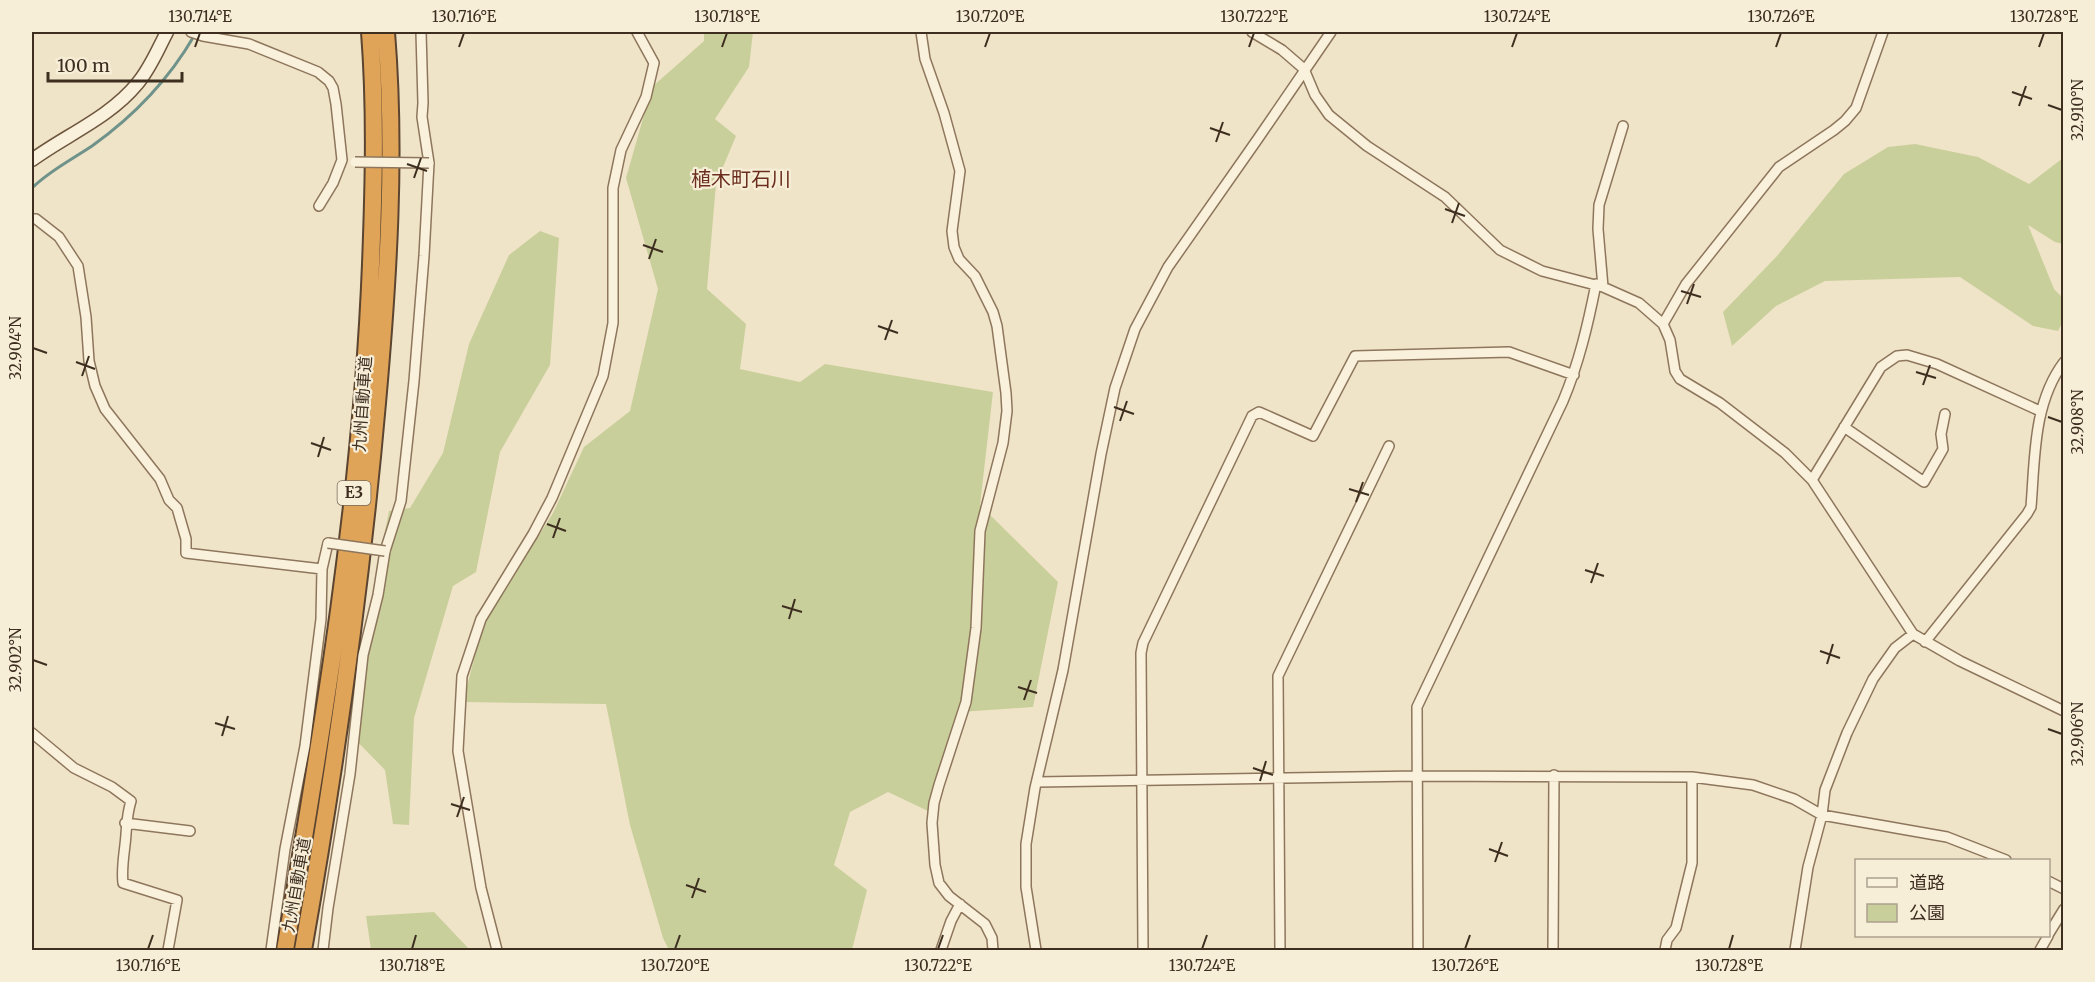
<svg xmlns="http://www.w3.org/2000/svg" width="2095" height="982" font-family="Merriweather,'Noto Sans JP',serif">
<rect width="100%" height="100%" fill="#f0e4c8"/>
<path fill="#c9cf9b" d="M 704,32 L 753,32 L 749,67 L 715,119 L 736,136 L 716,184 L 707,289 L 746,324 L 740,369 L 800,382 L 825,364 L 993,392 L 980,505 L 1058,582 L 1033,707 L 960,712 L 928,811 L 888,792 L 850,812 L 834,865 L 867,890 L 852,950 L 669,950 L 663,938 L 630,825 L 606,704 L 463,702 L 483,624 L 553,513 L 584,447 L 630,411 L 658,289 L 626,178 L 652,87 L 704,41 Z
M 1915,144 L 1978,157 L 2029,184 L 2063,158 L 2063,244 L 2055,242 L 2028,225 L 2054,289 L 2063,298 L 2063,321 L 2058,331 L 2033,326 L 1960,277 L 1825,281 L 1776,306 L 1732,346 L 1723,312 L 1777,256 L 1844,174 L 1888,147 Z
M 540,231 L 559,238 L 550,365 L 500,452 L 476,572 L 453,586 L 414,718 L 409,825 L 393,824 L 385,770 L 346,730 L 389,511 L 410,508 L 443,453 L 469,344 L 509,255 Z
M 434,912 L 470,950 L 371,950 L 366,916 Z"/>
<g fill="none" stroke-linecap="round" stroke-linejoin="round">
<path stroke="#6f938a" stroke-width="3" d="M 32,188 C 49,171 71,160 92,146 C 134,116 168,81 194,36"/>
<defs>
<path id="street" d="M 191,32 L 203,36 L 249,44 L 318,72 L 329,81 L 333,88 L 336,104 L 342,160 L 333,183 L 319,206
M 921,32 L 925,59 L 944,113 L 960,171 L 952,231 L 954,247 L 959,259 L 975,276 L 993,312 L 997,326 L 1006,393 L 1007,411 L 1003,443 L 980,531 L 976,628 L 966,702 L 939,785 L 934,803 L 932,823 L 935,865 L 939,883 L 949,896 L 985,924 L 992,938 L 993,950
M 1252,32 L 1282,50 L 1304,69 L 1315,95 L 1329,115 L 1367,146 L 1445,197 L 1500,250 L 1542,271 L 1603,287 L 1639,303 L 1663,324 L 1670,340 L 1675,371 L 1680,379 L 1720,403 L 1785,453 L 1812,480 L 1913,634 L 1960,661 L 2064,711
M 32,219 L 36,219 L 59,237 L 78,266 L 86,317 L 89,361 L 95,386 L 105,409 L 160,479 L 169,500 L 177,508 L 186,539 L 186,553 L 322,569
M 1603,287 L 1598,229 L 1599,205 L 1623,126
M 1663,324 L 1686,284 L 1779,167 L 1834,130 L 1845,121 L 1856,108 L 1883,32
M 1844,427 L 1924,482 L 1943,449 L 1941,434 L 1945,414
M 1812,480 L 1881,367 L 1897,356 L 1907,355 L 1937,364 L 2040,411
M 1925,642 L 2027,514 L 2031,507 C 2035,458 2033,403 2064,362
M 32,733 L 74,768 L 112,787 L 131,801 C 127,814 127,822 126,834 C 125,851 121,866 123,883 L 177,900 L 168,950
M 1037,782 L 1418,776 L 1692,777 L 1753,785 L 1794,799 L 1822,815 L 1947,837 L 2006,860
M 125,823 L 190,831
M 2048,881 L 2064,889
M 2048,935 L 2064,909
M 271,950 L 285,849 L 305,746 L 321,619 L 322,569 L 328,543
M 323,950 L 328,908 L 350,774 L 363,655 L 378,595 L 385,551 L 401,501 L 414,381 L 424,256 L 429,163 L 422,117 L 423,103 L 421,32
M 497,950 L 481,888 L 458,751 L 462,676 L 481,619 L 533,534 L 552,498 L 603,376 L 613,323 L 613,188 L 621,150 L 646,97 L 654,63 L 637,32
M 941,950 L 951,921 L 960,904
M 1036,950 L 1026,887 L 1026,844 L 1035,788 L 1063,670 L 1101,454 L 1115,388 L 1135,329 L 1168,267 L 1257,140 L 1331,32
M 1143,950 L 1141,653 L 1143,643 L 1252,416 L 1259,412 L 1313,436 L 1355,356 L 1509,352 L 1574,375
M 1280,950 L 1278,676 L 1389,446
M 1418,950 L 1417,707 L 1563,401 C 1579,363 1588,324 1596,284
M 1553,950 L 1554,775
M 1665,950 L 1667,940 L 1676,928 L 1692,863 L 1692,777
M 1795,950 L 1808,867 L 1822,815 L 1825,790 L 1847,733 L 1873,679 L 1895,648 L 1913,634
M 2040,950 L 2048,936"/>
<path id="secondary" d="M 32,160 C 66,135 109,118 137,84 C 150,69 158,49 167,32"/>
<path id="highway" d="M 285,950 C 324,723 362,495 371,264 C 374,186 376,109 370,32
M 303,950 C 335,769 361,586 377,403 C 388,280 396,154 386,32"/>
</defs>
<use href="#street" stroke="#8d765c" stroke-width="12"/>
<use href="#secondary" stroke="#6f573f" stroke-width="15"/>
<use href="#highway" stroke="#5b4430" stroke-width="20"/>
<use href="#street" stroke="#faf1dc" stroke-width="9"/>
<use href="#secondary" stroke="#faf1dc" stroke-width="12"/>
<use href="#highway" stroke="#e0a458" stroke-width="16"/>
<defs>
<path id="street-bridge" d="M 355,162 L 429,163
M 328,543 L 385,551"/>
</defs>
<use href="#street-bridge" stroke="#8d765c" stroke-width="12" stroke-linecap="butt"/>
<use href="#street-bridge" stroke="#faf1dc" stroke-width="9"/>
</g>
<path fill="none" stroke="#3d2e20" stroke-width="2" d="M 195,47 L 200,33M 459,47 L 464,33M 722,47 L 727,33M 985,47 L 990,33M 1249,47 L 1254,33M 1512,47 L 1517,33M 1776,47 L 1781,33M 2039,47 L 2044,33M 2012,92 L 2032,99M 2048,105 L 2062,110M 2019,106 L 2026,86M 1210,128 L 1230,135M 1216,142 L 1223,122M 407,164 L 427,171M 414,178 L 421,158M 1445,209 L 1465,216M 1452,223 L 1459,203M 643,245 L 663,252M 649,259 L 656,239M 1681,291 L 1701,297M 1687,304 L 1694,284M 878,326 L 898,333M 885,340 L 892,320M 33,348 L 47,353M 76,362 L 95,369M 1916,372 L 1936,378M 82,376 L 89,356M 1923,385 L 1930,365M 1114,407 L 1134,414M 2048,417 L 2062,422M 1120,421 L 1127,401M 311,443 L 331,450M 318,457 L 324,437M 1349,489 L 1369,495M 1356,502 L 1363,482M 547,524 L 566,531M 553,538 L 560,518M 1585,570 L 1604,576M 1591,583 L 1598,563M 782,606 L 802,612M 789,619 L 795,599M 1820,651 L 1840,658M 33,660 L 47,665M 1827,664 L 1833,644M 1018,687 L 1037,693M 1024,700 L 1031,680M 215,723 L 235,729M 2048,729 L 2062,734M 222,736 L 228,716M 1253,768 L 1273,775M 1260,781 L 1266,761M 451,804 L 470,810M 457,817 L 464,797M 1489,849 L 1508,856M 1495,862 L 1502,842M 686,885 L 706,892M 692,898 L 699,878M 148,949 L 153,935M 412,949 L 416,935M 675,949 L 680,935M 938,949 L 943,935M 1202,949 L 1207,935M 1465,949 L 1470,935M 1729,949 L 1733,935"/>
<g text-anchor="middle" stroke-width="4.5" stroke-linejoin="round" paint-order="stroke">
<rect fill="#f7eed8" stroke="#756857" stroke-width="1.5" x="337.5" y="481" width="33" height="24" rx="4.5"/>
<g font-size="15" font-weight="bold" fill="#3d2e20">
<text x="354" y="498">E3</text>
</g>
<g font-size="16" fill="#3d2e20" stroke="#f7eed8">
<text transform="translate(362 404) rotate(-86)" y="6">九州自動車道</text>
<text transform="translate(296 885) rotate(-80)" y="6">九州自動車道</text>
</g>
<g font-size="20" fill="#6b2e1e" stroke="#f7eed8">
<text x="741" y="186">植木町石川</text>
</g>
</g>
<rect width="2095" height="982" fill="none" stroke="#f7eed8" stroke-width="66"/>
<rect x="1855" y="859" width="195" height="78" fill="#f7eed8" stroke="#ada18e" stroke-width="1.5"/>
<rect x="1867" y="878" width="30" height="9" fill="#faf1dc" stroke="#ada18e" stroke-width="1.5"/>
<text x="1909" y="889" font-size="18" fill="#3d2e20">道路</text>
<rect x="1867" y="904" width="30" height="18" fill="#c9cf9b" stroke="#ada18e" stroke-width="1.5"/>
<text x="1909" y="919" font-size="18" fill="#3d2e20">公園</text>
<path d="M48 72v9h134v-9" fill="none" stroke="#3d2e20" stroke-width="3"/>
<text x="57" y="72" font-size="18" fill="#3d2e20" stroke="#f7eed8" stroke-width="4.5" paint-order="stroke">100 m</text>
<rect x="33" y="33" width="2029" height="916" fill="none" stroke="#3d2e20" stroke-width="2"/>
<g font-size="15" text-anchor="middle" fill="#3d2e20">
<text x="200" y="22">130.714°E</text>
<text x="464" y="22">130.716°E</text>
<text x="727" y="22">130.718°E</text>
<text x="990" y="22">130.720°E</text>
<text x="1254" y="22">130.722°E</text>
<text x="1517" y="22">130.724°E</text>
<text x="1781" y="22">130.726°E</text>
<text x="2044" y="22">130.728°E</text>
<text transform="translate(2078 110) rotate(-90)" y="5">32.910°N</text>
<text transform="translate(16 348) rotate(-90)" y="5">32.904°N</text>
<text transform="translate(2078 422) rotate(-90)" y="5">32.908°N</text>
<text transform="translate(16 660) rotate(-90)" y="5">32.902°N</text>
<text transform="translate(2078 734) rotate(-90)" y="5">32.906°N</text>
<text x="148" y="971">130.716°E</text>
<text x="412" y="971">130.718°E</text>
<text x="675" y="971">130.720°E</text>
<text x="938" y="971">130.722°E</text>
<text x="1202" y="971">130.724°E</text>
<text x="1465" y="971">130.726°E</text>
<text x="1729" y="971">130.728°E</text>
</g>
</svg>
